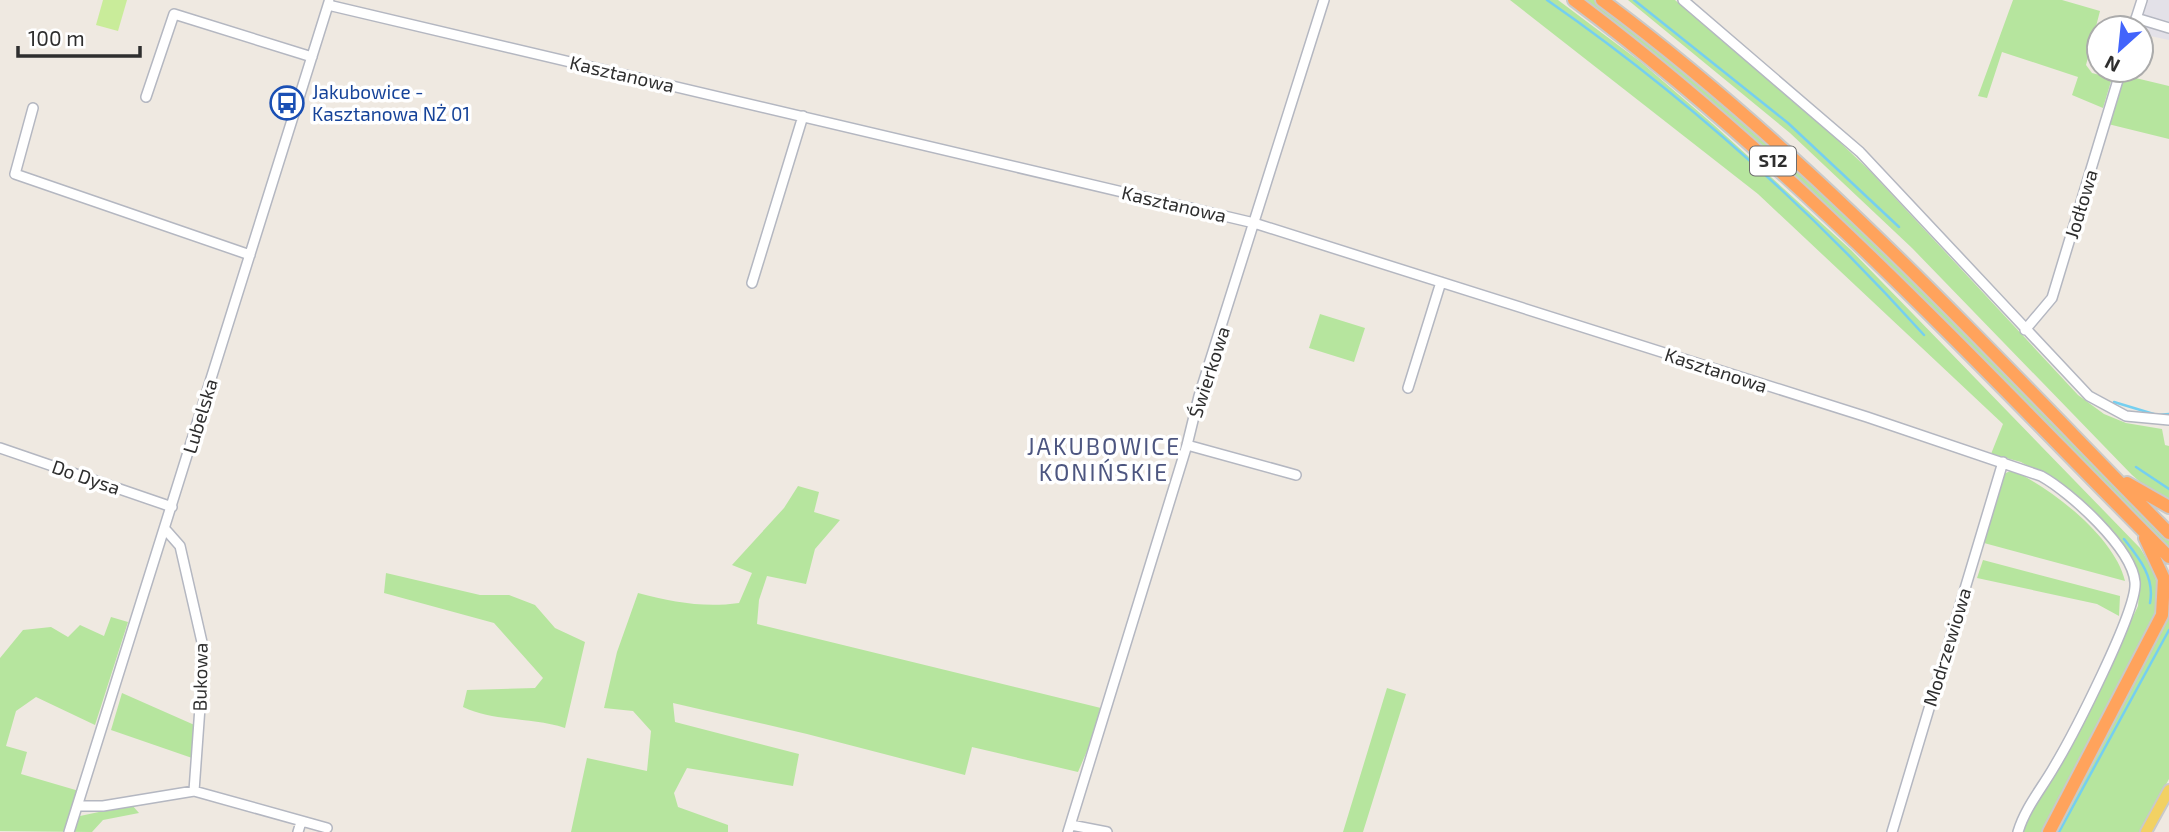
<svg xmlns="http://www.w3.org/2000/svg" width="2169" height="832" font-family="'Exo 2',sans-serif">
<rect width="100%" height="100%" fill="#efe9e1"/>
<path fill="#e3e1e8" d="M 2146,0 L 2169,0 L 2169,40 L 2141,34 L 2141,28 L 2137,28 Z"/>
<path fill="#b6e59e" d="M 1510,0 L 1558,0 L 1642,63 L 1714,125 L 1851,250 L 2140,548 C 2157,576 2162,585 2154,618 L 2045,832 L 2022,832 L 2128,627 L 2138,606 L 2140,580 L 2130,555 L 2120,541 L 2069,490 L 2021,462 L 1991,454 L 2003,424 L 1758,194 Z
M 1583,0 L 1594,0 C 1805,158 1986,351 2169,541 L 2169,550 C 1982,358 1799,161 1583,0 Z
M 1628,0 L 1675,0 L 1825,128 L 1870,171 L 2078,395 L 2104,414 L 2126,423 L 2162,429 L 2165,445 L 2169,446 L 2169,501 L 2146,487 L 2132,475 L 1912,248 L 1790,133 Z
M 2013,0 L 2062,0 L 2100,11 L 2086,65 L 2092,73 L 2112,78 L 2103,108 L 2072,95 L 2078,77 L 2002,52 L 1987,98 L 1978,96 Z
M 2123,75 L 2169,86 L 2169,139 L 2108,124 Z
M 1320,314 L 1365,328 L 1354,362 L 1309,348 Z
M 2012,470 C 2051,488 2115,537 2125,581 L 1984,543 L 2004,474 Z
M 798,486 L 819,492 L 814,512 L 840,520 L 815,549 L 806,584 L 767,576 L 759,600 L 757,624 L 1105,709 L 1078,772 L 972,747 L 965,775 L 807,734 L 673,703 L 675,722 L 799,754 L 793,786 L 687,768 L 674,793 L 678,807 L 728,825 L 728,832 L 571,832 L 587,758 L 647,771 L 651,731 L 633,711 L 604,708 L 617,652 L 638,593 C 673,602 703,608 739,603 L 752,573 L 732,565 L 784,508 Z
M 1983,560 L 2120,596 L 2119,616 L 2097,604 L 1977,578 Z
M 386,573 L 480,595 L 509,595 L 535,605 L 555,628 L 585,642 L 565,728 C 531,717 495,722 463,707 L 467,690 L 535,688 L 543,678 L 494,623 L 384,593 Z
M 2169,609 L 2169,779 L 2140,832 L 2054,832 Z
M 111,617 L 128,622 L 95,725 L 36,697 L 16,711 L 6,746 L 27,752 L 21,774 L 79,791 L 73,814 L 80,816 L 132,805 L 139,813 L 103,820 L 92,832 L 0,831 L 0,658 L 23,630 L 51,627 L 68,637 L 80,625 L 104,636 Z
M 1387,688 L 1406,694 L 1363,832 L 1343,832 Z
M 122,693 L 199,727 L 195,759 L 111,730 Z"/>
<path fill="#c9ec9a" d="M 103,0 L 127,0 L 118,31 L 96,25 Z"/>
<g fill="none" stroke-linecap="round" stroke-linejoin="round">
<path stroke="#75cff0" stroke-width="2.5" d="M 1547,0 C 1684,95 1812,211 1924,335
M 1634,0 L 1788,123 L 1899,227
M 2114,402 L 2157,415 L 2169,414
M 2136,467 L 2169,489
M 2124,539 C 2139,558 2155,577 2150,603
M 2059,832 L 2169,630"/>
<defs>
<path id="minor" d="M 1683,0 L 1860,152 L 2089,396 L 2126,416 L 2169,420
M 328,5 L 1254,223 L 1867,417 L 2041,476 C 2070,492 2132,548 2135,582 C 2138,610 2072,737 2054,767 C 2042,788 2025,808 2018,832
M 2136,18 L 2169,28
M 2133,28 L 2142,0
M 146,97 L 174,14 L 312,57
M 33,108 L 15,174 L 250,255
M 752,283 L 803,116
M 2025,330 L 2052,298 L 2121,70
M 1408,388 L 1441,282
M 1187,445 L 1296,475
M 0,448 L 172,507
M 165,529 L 180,546 L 204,651 L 194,791
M 78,806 L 103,806 L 194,791 L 327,828
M 1071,825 L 1107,832
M 69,832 L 329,2
M 298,832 L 301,822
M 1068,832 L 1187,445 L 1199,396 L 1324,0
M 1892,832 L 2003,462"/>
<path id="major" d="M 2146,832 L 2169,790"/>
<path id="highway" d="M 1574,0 C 1795,165 1975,362 2169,557
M 1602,0 C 1811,155 1987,348 2169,533
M 2127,483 L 2169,507
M 2049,832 L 2162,615 L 2164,579 L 2145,538"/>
</defs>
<use href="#minor" stroke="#b4b7c1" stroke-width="12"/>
<use href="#major" stroke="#c9c9c9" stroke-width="14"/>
<use href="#highway" stroke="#c9c9c9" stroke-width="16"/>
<use href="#minor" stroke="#fff" stroke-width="9"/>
<use href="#major" stroke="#f2d163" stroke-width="10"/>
<use href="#highway" stroke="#ffa35c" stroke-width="12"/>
</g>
<defs>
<symbol id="bus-ring" viewBox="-11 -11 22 22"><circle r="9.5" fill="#fff" stroke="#1a4fb4" stroke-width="1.5"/><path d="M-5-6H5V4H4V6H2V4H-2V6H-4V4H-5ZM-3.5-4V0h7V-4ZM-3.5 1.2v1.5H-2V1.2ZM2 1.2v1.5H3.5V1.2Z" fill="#1a4fb4"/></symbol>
</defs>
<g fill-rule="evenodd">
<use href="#bus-ring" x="268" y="84" width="38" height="38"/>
</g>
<g text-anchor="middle" stroke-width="7" stroke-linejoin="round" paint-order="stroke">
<rect fill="#fff" stroke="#6d6d6d" stroke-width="2" x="1750" y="146.5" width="46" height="29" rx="5"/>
<g font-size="18" font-weight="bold" fill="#2e2e2e">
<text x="1773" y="167">S12</text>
</g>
<g font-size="19" fill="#2e2e2e" stroke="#fff">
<text transform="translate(622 74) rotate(13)" y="7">Kasztanowa</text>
<text transform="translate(1174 204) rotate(13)" y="7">Kasztanowa</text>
<text transform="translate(2081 204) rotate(-73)" y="7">Jodłowa</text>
<text transform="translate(1716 370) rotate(18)" y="7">Kasztanowa</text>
<text transform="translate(1209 372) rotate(-72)" y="7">Świerkowa</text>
<text transform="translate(200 416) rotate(-73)" y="7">Lubelska</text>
<text transform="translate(86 477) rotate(19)" y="7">Do Dysa</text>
<text transform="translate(1947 647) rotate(-73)" y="7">Modrzewiowa</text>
<text transform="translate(200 677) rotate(-89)" y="7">Bukowa</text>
</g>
<g font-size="19" fill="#164399" stroke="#fff" text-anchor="start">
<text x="312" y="99">Jakubowice -<tspan x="312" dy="22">Kasztanowa NŻ 01</tspan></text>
</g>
<g font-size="23" letter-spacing="2" fill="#4d5680" stroke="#fff">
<text x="1104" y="455">JAKUBOWICE<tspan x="1104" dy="26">KONIŃSKIE</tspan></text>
</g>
</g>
<g transform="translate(2120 49) rotate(207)"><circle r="33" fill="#ffffff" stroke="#ababab" stroke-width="2"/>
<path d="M0-5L12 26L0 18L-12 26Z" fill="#4264fb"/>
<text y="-10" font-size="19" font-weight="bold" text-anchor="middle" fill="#2e2e2e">N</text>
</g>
<path d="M18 46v10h122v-10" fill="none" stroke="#2e2e2e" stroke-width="3.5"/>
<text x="28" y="46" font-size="21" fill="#2e2e2e" stroke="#ffffff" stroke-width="5" paint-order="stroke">100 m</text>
</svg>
